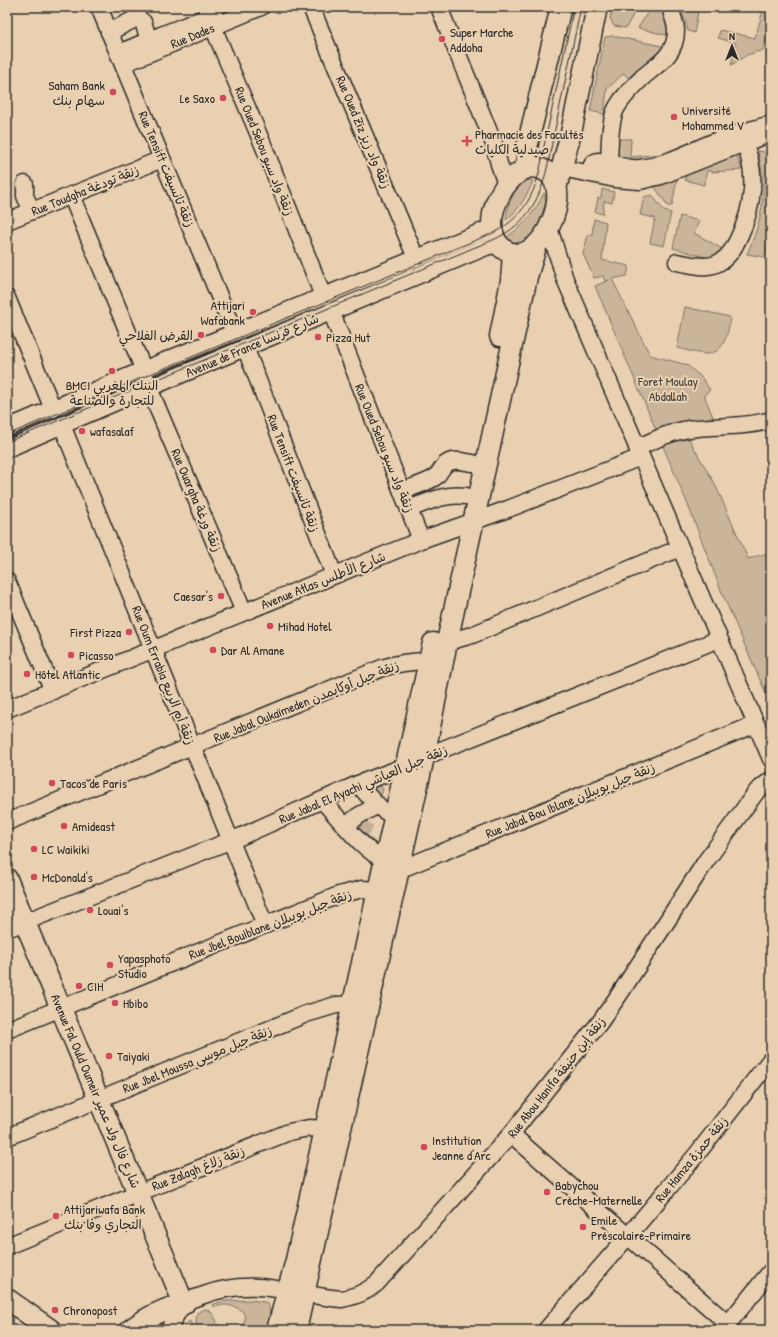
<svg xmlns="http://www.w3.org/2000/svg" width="778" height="1337" font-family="'Patrick Hand','Playpen Sans Arabic',sans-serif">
<rect width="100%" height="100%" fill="#e9d0b1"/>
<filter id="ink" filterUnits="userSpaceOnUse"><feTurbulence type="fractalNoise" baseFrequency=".025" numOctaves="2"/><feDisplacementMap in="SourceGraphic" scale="8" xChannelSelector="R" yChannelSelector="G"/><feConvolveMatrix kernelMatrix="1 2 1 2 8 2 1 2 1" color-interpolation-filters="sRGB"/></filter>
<g filter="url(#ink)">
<path fill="#cab59b" stroke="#7a7063" d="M 613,7 L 637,7 L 626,28 L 614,26 L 610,18 Z
M 651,7 L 667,7 L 673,37 L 638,28 Z
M 681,7 L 699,7 L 694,33 L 688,31 Z
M 764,7 L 771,7 L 771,20 L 763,50 L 747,55 L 731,65 L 736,43 L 718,38 L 720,30 L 755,38 Z
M 613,36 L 667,47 L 637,88 L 624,73 L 607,89 L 604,114 L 590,111 L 605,37 Z
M 618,139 L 631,139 L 630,157 L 662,154 L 665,166 L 618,170 Z
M 735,151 L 742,170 L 712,172 L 707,170 L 704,185 L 685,180 L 686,172 Z
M 758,151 L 771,153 L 771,166 L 768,179 L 771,180 L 771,223 L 765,257 L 747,254 C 758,230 765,205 763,178 C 762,169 759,160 758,151 Z
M 677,178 L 672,206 L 668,206 L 654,186 Z
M 525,180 L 531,180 L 533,181 C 527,196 519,210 506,220 C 507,206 514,188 525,180 Z
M 602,189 L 614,192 L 612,203 L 604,201 L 603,214 L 595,212 L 598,198 L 601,198 Z
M 544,193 L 546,202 L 535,235 L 519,245 L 504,239 C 522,227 535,213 544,193 Z
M 652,195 L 664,211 L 671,213 L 664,246 L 650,243 L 655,218 L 640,215 L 644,197 Z
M 680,216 L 699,221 L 694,233 L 726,251 L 720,261 L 673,248 Z
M 594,219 L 606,222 L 602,260 L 629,266 L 627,276 L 612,279 L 650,355 L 687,365 L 702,378 L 710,390 L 704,395 L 713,417 L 707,424 L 686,433 L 694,448 L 715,484 L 748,559 L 771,552 L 771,705 L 722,593 L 688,505 L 595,286 L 609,280 L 605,281 L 603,276 L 594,278 L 583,254 L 588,235 L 592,235 Z
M 685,307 L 730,317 C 729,332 724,355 705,354 C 695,353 686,350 677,348 Z
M 379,786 L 381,786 L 383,789 L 380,799 L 370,789 Z
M 251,1300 L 265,1302 C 274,1308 268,1320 266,1329 L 238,1330 C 242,1324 248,1321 243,1312 C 238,1307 230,1305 223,1305 C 219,1306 217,1307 213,1306 L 214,1304 L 224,1301 Z
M 206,1309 C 216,1313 215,1322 221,1330 L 198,1330 L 196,1322 L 197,1313 L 202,1310 Z
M 189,1321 L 193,1324 L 193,1330 L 182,1330 Z"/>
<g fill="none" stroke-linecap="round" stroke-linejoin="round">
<path stroke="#c3af96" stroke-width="16" stroke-dasharray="16 8" stroke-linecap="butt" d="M 361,834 L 366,822"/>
<defs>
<g id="minor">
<path d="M 99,7 L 234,332"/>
<path d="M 206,7 L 213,27 L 264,147 L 323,296"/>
<path d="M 311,7 L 416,258"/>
<path d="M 439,7 L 494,144 L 499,164 L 506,184"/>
<path d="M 109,32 L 135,19 L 139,19 L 143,22 L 149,40"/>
<path d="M 119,53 L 161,35 L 215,14"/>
<path id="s1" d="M 123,64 L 261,7"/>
<path d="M 609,163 C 610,146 609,127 615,111 C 621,98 634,86 644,76 C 660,63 676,53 676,31 C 676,23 672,15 670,7"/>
<path d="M 562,168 L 615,179 L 640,181 L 661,176 L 744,143 L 761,137"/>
<path d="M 589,173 C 591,167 591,163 598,161 C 612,161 624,170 640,168 C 668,165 694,149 721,139 C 737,133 754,129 771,124"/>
<path d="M 25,184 L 25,196 L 32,211"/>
<path d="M 71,195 L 140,361 L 149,388 L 244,612"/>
<path d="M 7,221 L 162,159"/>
<path d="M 549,228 L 565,279 L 771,759"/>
<path d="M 677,262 C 688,264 704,269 716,264 C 728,259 734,248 739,237 C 753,208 758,173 744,143"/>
<path d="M 7,298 L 53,409"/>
<path d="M 331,311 L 421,540"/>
<path d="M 245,347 L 334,575"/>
<path d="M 62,425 L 265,925"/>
<path d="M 7,428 L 157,364 L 493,227"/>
<path d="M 637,448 C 654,440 670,432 689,429 C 716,425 744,428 771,420"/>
<path d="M 7,449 L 130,396 L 486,247 L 498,244"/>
<path d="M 402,491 C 412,487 424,484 434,478 C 439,475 440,470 444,466 C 451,457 464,462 473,463"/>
<path d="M 409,509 C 428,502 445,493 466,496"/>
<path d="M 7,581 L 53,691"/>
<path d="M 436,644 L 447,642 L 472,635 L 680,548"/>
<path d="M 7,709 L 421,540 L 508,509 L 641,457"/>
<path d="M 358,784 C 368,795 380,812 395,816"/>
<path d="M 322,800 C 338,817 364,852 385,860"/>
<path d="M 7,822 L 382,668 C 398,663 412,661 429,661"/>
<path d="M 346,826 L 358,816 L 378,805"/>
<path d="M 390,870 L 406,867 L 756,724"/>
<path d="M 7,929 L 242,836 L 358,784 L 406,766 L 436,752 L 719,639"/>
<path d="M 7,1030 L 339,895 L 362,889 L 379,890"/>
<path d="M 511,1134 L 728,1324"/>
<path d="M 7,1137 L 306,1014 L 336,1005 L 364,1004"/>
<path d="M 7,1246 L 289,1132 L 309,1128 L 325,1129"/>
<path d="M 169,1330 C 172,1323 178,1309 185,1303 C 190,1299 198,1297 204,1295 C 254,1276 293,1295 342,1299 C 356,1296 365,1293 377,1283 L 511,1134 L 600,1022 L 619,995 L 706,861 L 757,791 L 771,780"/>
<path d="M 546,1330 L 628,1236 L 697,1154 L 771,1059"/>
<path d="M 723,1330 L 771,1271"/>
</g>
<path id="major" d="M 531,167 C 589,169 538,285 500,246 C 479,224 503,173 531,167 Z
M 526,168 L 528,142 L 561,7
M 557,185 L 571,133 L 597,7
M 500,336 L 511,281 L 513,253
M 7,879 L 184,1304 C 163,1308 147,1317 130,1330
M 7,1299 L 51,1330
M 277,1330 L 296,1260 L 433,643
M 296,1330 L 424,757 L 447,642 L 527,277 L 536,247"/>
</defs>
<use href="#minor" stroke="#2b2b2b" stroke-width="19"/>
<use href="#major" stroke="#2b2b2b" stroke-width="23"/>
<use href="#minor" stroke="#e9d0b1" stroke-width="16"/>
<use href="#major" stroke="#e9d0b1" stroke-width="20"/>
<path stroke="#2b2b2b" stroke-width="1" d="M 7,435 L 160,370 L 464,245 C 474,241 483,237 493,233 C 529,215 539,184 544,146 L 574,7
M 7,442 L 466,251 C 479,245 494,241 506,233 C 537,213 545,183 551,148 L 581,7"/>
</g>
</g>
<g fill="#d1495b" stroke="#e9d0b1" stroke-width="1.5">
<circle cx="442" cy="39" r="4"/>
<circle cx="113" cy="92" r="4"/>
<circle cx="223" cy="98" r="4"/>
<circle cx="674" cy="117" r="4"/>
<path d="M465 135h4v4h4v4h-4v4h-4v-4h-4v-4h4z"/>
<circle cx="253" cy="312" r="4"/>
<circle cx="201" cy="335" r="4"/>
<circle cx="318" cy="337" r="4"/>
<circle cx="112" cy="371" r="4"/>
<circle cx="82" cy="431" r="4"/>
<circle cx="221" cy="596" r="4"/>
<circle cx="270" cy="626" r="4"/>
<circle cx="129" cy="632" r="4"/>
<circle cx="213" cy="650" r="4"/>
<circle cx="71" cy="655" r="4"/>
<circle cx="27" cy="674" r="4"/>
<circle cx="52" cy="783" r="4"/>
<circle cx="64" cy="826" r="4"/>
<circle cx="34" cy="849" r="4"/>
<circle cx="34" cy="877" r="4"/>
<circle cx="90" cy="910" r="4"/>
<circle cx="110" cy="965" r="4"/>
<circle cx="79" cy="986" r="4"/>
<circle cx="115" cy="1003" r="4"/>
<circle cx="109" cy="1056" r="4"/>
<circle cx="424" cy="1147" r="4"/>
<circle cx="547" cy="1192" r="4"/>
<circle cx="56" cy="1216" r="4"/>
<circle cx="583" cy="1227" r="4"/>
<circle cx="55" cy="1310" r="4"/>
</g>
<g text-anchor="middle" stroke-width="4" stroke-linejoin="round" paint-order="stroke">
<g font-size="13" fill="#2b2b2b" stroke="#e9d0b1" text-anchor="start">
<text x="450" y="37">Super Marche<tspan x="450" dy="15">Addoha</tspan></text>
<text x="105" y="90" text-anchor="end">Saham Bank<tspan x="105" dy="15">سهام بنك</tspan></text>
<text x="215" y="103" text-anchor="end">Le Saxo</text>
<text x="682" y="115">Université<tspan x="682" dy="15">Mohammed V</tspan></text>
<text x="475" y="139">Pharmacie des Facultés<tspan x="475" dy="15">صيدلية الكليات</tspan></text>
<text x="245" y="310" text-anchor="end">Attijari<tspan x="245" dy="15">Wafabank</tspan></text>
<text x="193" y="340" text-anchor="end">القرض الفلاحي</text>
<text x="326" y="342">Pizza Hut</text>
<text x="112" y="390" text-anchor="middle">BMCI البنك المغربي<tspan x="112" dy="15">للتجارة والصناعة</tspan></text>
<text x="90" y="436">wafasalaf</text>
<text x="213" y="601" text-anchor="end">Caesar's</text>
<text x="278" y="631">Mihad Hotel</text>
<text x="121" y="637" text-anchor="end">First Pizza</text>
<text x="221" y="655">Dar Al Amane</text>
<text x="79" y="660">Picasso</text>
<text x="35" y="679">Hôtel Atlantic</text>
<text x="60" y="788">Tacos de Paris</text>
<text x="72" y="831">Amideast</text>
<text x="42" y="854">LC Waikiki</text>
<text x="42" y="882">McDonald's</text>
<text x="98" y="915">Louai's</text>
<text x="118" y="963">Yapasphoto<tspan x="118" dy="15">Studio</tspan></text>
<text x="87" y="991">CIH</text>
<text x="123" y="1008">Hbibo</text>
<text x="117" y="1061">Taiyaki</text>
<text x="432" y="1145">Institution<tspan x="432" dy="15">Jeanne d'Arc</tspan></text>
<text x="555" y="1190">Babychou<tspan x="555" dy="15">Crèche-Maternelle</tspan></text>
<text x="64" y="1214">Attijariwafa Bank<tspan x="64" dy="15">التجاري وفا بنك</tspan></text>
<text x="591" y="1225">Emile<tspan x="591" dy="15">Préscolaire-Primaire</tspan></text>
<text x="63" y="1315">Chronopost</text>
</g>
<g font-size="13" fill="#2b2b2b" stroke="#e9d0b1">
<text dy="5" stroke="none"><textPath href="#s1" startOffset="75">Rue Dades</textPath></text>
<text transform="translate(364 132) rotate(67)" y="5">Rue Oued Ziz زنقة واد زيز</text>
<text transform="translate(265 151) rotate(68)" y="5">Rue Oued Sebou زنقة واد سبو</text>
<text transform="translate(167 169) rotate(67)" y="5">Rue Tensift زنقة تانسيفت</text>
<text transform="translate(85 190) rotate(-22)" y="5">Rue Toudgha زنقة تودغة</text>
<text transform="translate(252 345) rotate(-23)" y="5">Avenue de France شارع فرنسا</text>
<text transform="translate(385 448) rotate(68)" y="5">Rue Oued Sebou زنقة واد سبو</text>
<text transform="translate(294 473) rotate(69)" y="5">Rue Tensift زنقة تانسيفت</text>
<text transform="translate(197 500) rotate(67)" y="5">Rue Ouargha زنقة ورغة</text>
<text transform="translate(323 580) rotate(-22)" y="5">Avenue Atlas شارع الأطلس</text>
<text transform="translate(164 675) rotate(68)" y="5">Rue Oum Errabia زنقة أم الربيع</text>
<text transform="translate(306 701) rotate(-22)" y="5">Rue Jabal Oukaïmeden زنقة جبل أوكايمدن</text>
<text transform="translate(363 784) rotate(-23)" y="5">Rue Jabal El Ayachi زنقة جبل العياشي</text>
<text transform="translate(570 800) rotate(-22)" y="5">Rue Jabal Bou Iblane زنقة جبل بويبلان</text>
<text transform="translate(270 924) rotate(-21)" y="5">Rue Jbel Bouiblane زنقة جبل بويبلان</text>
<text transform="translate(197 1059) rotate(-22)" y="5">Rue Jbel Moussa زنقة جبل موسى</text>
<text transform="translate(556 1077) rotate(-52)" y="5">Rue Abou Hanifa زنقة اٍبن حنيفة</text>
<text transform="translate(96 1091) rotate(67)" y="5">Avenue Fal Ould Oumeir شارع فال ولد عمير</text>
<text transform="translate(691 1159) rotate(-51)" y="5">Rue Hamza زنقة حمزة</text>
<text transform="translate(198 1168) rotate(-22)" y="5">Rue Zalagh زنقة زلاغ</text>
</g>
<g font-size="13" fill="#43403c" stroke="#e9d0b1">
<text x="668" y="386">Foret Moulay<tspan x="668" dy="15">Abdallah</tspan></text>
</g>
</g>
<rect width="778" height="1337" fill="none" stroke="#e9d0b1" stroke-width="24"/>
<rect x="12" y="12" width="754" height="1313" fill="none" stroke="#2b2b2b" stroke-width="1.5" filter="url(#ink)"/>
<g transform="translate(732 46)" stroke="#e9d0b1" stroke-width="3" paint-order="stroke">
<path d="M0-3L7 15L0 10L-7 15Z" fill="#2b2b2b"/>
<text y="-6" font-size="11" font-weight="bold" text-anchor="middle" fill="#2b2b2b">N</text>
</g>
</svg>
